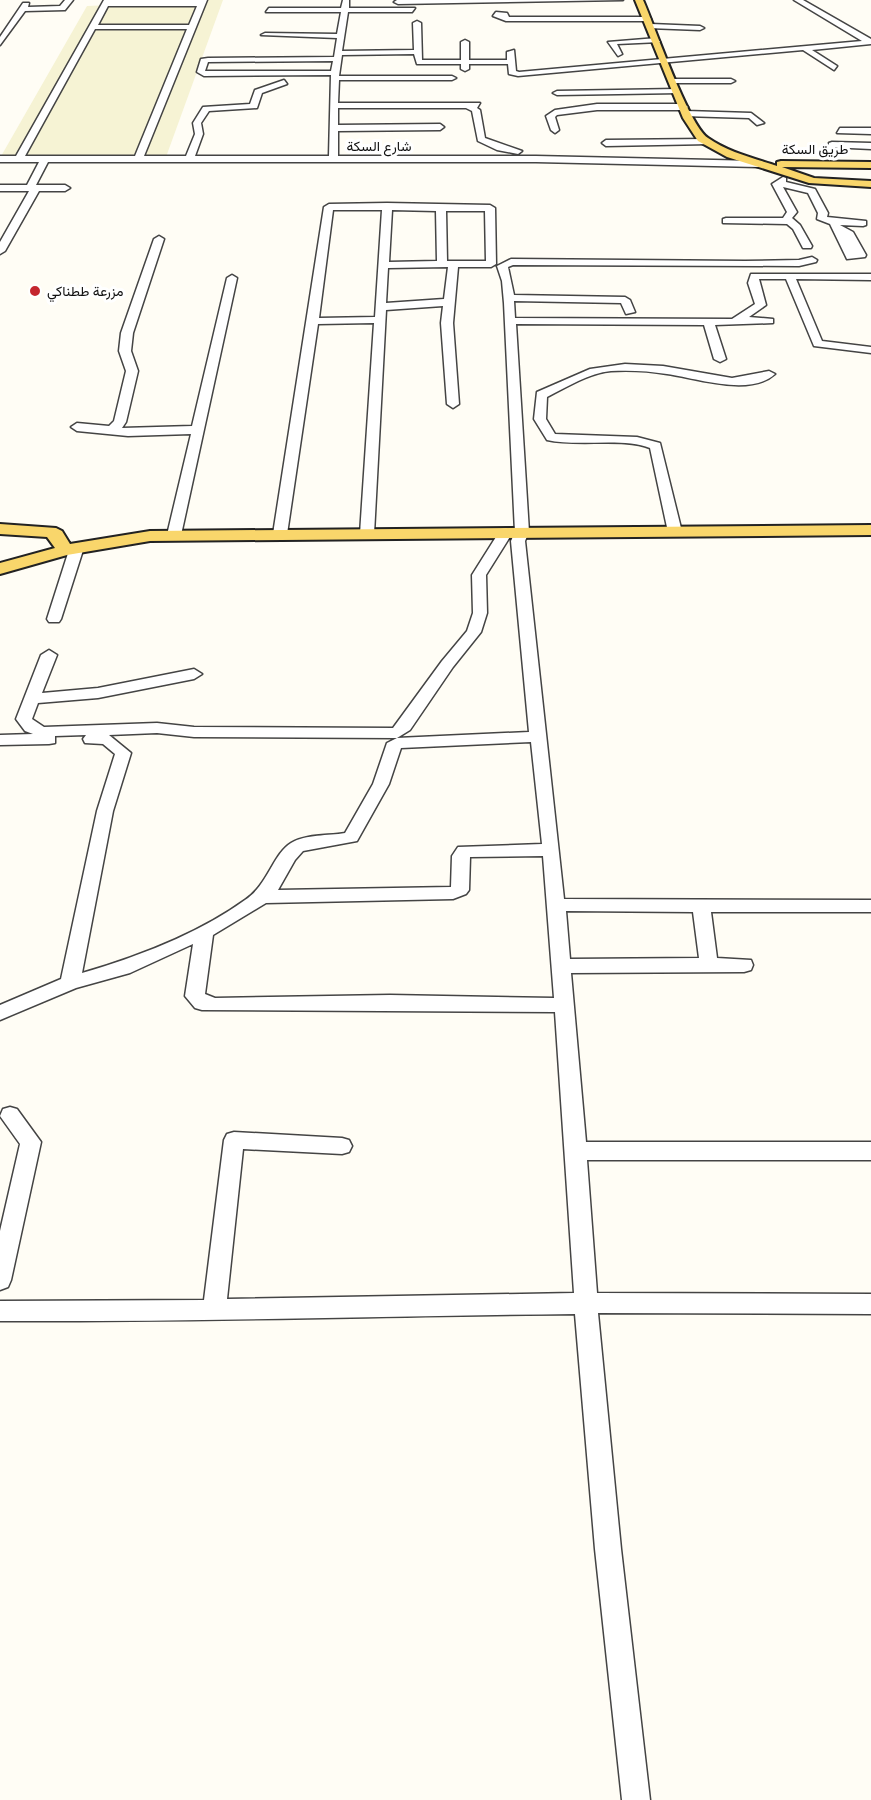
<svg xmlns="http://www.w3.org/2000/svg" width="871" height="1800" font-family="'PT Serif',Vazirmatn,serif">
<rect width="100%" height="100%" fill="#fffdf5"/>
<path fill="#f6f3d4" d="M 136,0 L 223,0 L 166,157 L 0,158 L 87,6 L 135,4 Z"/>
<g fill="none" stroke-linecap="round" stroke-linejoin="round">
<defs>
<path id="minor" d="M 65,0 L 73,0 L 65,10 L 25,11 L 0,45 L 0,37 L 23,3 L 29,3 L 28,7 L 60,6 Z
M 104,0 L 207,0 L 144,156 L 186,156 L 195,134 L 193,123 L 203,107 L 250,104 L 255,90 L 284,80 L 287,84 L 262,93 L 257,108 L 209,111 L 201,123 L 203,134 L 195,156 L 329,156 L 331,75 L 204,76 L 197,72 L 201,59 L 208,58 L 334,57 L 337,38 L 261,35 L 265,33 L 337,34 L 341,12 L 266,12 L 269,8 L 341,8 L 343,0 L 349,0 L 349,8 L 415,8 L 412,12 L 348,12 L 342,51 L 414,50 L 413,23 L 417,21 L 421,23 L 422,60 L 461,60 L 461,42 L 465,40 L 469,42 L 469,60 L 507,60 L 507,52 L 514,50 L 516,71 L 519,72 L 862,41 L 794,0 L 803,0 L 871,39 L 871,44 L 812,50 L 837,66 L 834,70 L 803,50 L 518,76 L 509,74 L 508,64 L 469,64 L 469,69 L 465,71 L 461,69 L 461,64 L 417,64 L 414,54 L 342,55 L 339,76 L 452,76 L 456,78 L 452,80 L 339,80 L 338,103 L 480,103 L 477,108 L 480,110 L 485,138 L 522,151 L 518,154 L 497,150 L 478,141 L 472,111 L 466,108 L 338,108 L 338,125 L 440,124 L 444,127 L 440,130 L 338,131 L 338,156 L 536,156 L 758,161 L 763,164 L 758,167 L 536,162 L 48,162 L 36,185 L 65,185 L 70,188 L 65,191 L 39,191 L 5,251 L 0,254 L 0,242 L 29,191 L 0,191 L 0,185 L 27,185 L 39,162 L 0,162 L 0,156 L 16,156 ZM 108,6 L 197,6 L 189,25 L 98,25 ZM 95,29 L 187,29 L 135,156 L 25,156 ZM 333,61 L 331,71 L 205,71 L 208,62 Z
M 397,0 L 623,0 L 398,4 L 394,2 Z
M 496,12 L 507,13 L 509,17 L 647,17 L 651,19 L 647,21 L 506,21 L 493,16 Z
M 651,24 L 700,26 L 704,28 L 700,30 L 648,28 Z
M 657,38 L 660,42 L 617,44 L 622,54 L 618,56 L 608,42 Z
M 674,79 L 731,79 L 735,81 L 731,83 L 671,83 Z
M 677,89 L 680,93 L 557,95 L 553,93 L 557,91 Z
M 597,104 L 684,104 L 688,107 L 684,110 L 597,110 L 557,115 L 555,117 L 559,130 L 555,133 L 551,130 L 546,116 L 555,110 Z
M 686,111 L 751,113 L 764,123 L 757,125 L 749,118 L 683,116 Z
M 840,128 L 871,128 L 871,134 L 837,133 Z
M 707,139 L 710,140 L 710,144 L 606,146 L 602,143 L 606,140 Z
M 832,142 L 871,143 L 871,149 L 829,147 L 829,143 Z
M 783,177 L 786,178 L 786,182 L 815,189 L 828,213 L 827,217 L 866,221 L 866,225 L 863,226 L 840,225 L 853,232 L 866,255 L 865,257 L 847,259 L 830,224 L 817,219 L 818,213 L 808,193 L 783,187 L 797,212 L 792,218 L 800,225 L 812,246 L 811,248 L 803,248 L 793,229 L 787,224 L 723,223 L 723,219 L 726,218 L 783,218 L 787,212 L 772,184 Z
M 387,203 L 490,205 L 495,208 L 496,264 L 491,267 L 458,267 L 453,323 L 459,404 L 453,408 L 447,404 L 441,323 L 443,306 L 386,310 L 374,534 L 367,538 L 362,537 L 360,534 L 374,323 L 318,324 L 287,534 L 280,538 L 275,537 L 273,534 L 324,207 L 329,204 ZM 333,210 L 382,210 L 375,317 L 319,318 ZM 392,210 L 436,211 L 437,261 L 389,262 ZM 446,211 L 485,211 L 486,261 L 447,261 ZM 448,267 L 444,299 L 386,303 L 388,268 Z
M 159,236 L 164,239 L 133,333 L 131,351 L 138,371 L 126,422 L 122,428 L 192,426 L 227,278 L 232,275 L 237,278 L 181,535 L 174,539 L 167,535 L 191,434 L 128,436 L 77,431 L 71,427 L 77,423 L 109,426 L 114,421 L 126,371 L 119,351 L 121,333 L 154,239 Z
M 812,257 L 817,260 L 816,262 L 799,266 L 513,265 L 508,267 L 514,295 L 625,297 L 630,300 L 635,312 L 626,314 L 621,303 L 514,301 L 515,318 L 732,319 L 755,304 L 748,283 L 751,274 L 871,274 L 871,280 L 796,279 L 822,341 L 871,347 L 871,353 L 814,346 L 786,279 L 759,279 L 766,305 L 749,317 L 773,319 L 773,323 L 715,325 L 726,359 L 720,362 L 714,359 L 704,325 L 516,324 L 529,532 L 525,541 L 564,899 L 871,900 L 871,912 L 711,912 L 717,958 L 751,960 L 753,965 L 751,970 L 744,972 L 571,973 L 586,1142 L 871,1142 L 871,1160 L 587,1160 L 597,1293 L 871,1294 L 871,1314 L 598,1313 L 621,1549 L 650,1800 L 622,1800 L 595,1549 L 575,1314 C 383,1316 192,1322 0,1321 L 0,1301 L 204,1300 L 224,1140 L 227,1134 L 234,1132 L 342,1138 L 349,1140 L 352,1146 L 349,1152 L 342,1154 L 243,1149 L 227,1299 L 574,1293 L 555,1012 L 202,1010 L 195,1008 L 185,996 L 193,944 L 130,973 L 76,988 L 0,1020 L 0,1005 L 61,979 L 97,811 L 115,754 L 103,744 L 85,743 L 83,739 L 86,735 L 55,736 L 55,743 L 49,744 L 0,745 L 0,735 L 33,734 L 25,731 L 16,719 L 41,655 L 49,650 L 57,655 L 42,693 L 98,688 L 194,669 L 202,674 L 194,679 L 98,698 L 38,703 L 32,719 L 44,727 L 157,723 L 194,727 L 393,728 L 442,661 L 467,631 L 473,613 L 472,575 L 501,529 L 506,528 L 513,532 L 486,575 L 487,613 L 481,632 L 453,667 L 410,730 L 397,738 L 529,732 L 511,541 L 515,532 L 504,303 L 502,281 L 497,266 L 511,259 L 745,261 L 799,260 ZM 157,733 L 194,737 L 397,738 L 387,743 L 373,784 L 345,833 C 328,836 306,834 291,843 C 273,854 268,885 245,900 C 198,934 137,957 82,973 L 113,811 L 131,753 L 109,735 ZM 531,742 L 542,844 L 458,847 L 452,856 L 451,887 L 278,890 L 295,860 L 303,851 L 357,841 L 389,784 L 401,748 ZM 543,856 L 554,998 L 390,995 L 215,998 L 205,994 L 213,935 L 266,903 L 453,899 L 466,894 L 469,890 L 470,857 ZM 566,911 L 693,912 L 699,958 L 570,959 Z
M 625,364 L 663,366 L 732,378 L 769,371 L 775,374 C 750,397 696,378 667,374 C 649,371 630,370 611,371 C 589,373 567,387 547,397 L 546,419 L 555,434 L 637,437 L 660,443 L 682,532 L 680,535 L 675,536 L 668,532 L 650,448 C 624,437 578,447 547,440 L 534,419 L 537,392 L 590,369 Z
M 77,543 L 84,547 L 61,619 L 59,622 L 49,622 L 47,619 L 70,547 Z
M 10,1107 L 17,1109 L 41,1142 L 11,1280 L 8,1287 L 0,1290 L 0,1231 L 20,1144 L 0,1116 L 3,1109 Z"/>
<path id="major" d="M 635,0 L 643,0 C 655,27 688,124 708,138 C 728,152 753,158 777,166 L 777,162 L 781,161 L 871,162 L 871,168 L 782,167 L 814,178 L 871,181 L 871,187 L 809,183 L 727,157 L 698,141 L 683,118 Z
M 0,524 L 56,528 L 62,531 L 70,544 L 150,531 L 871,525 L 871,535 L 150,541 L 67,555 L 0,574 L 0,563 L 55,548 L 47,537 L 0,534 Z"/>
</defs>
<use href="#minor" stroke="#444" stroke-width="3"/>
<use href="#major" stroke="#222" stroke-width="4"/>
<use href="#minor" fill="#fff" fill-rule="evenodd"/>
<use href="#major" fill="#f9d66b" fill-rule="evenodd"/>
</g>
<circle fill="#c4262e" stroke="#fff" stroke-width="2" cx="35" cy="291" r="6"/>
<g text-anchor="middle" stroke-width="6" stroke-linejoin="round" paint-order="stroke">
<g font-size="14" fill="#111" stroke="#fff">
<text x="379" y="151">شارع السكة</text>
<text x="815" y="154">طريق السكة</text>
</g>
<g font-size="14" fill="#111" stroke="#fff" text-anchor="start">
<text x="47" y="296">مزرعة ططناكي</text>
</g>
</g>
</svg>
